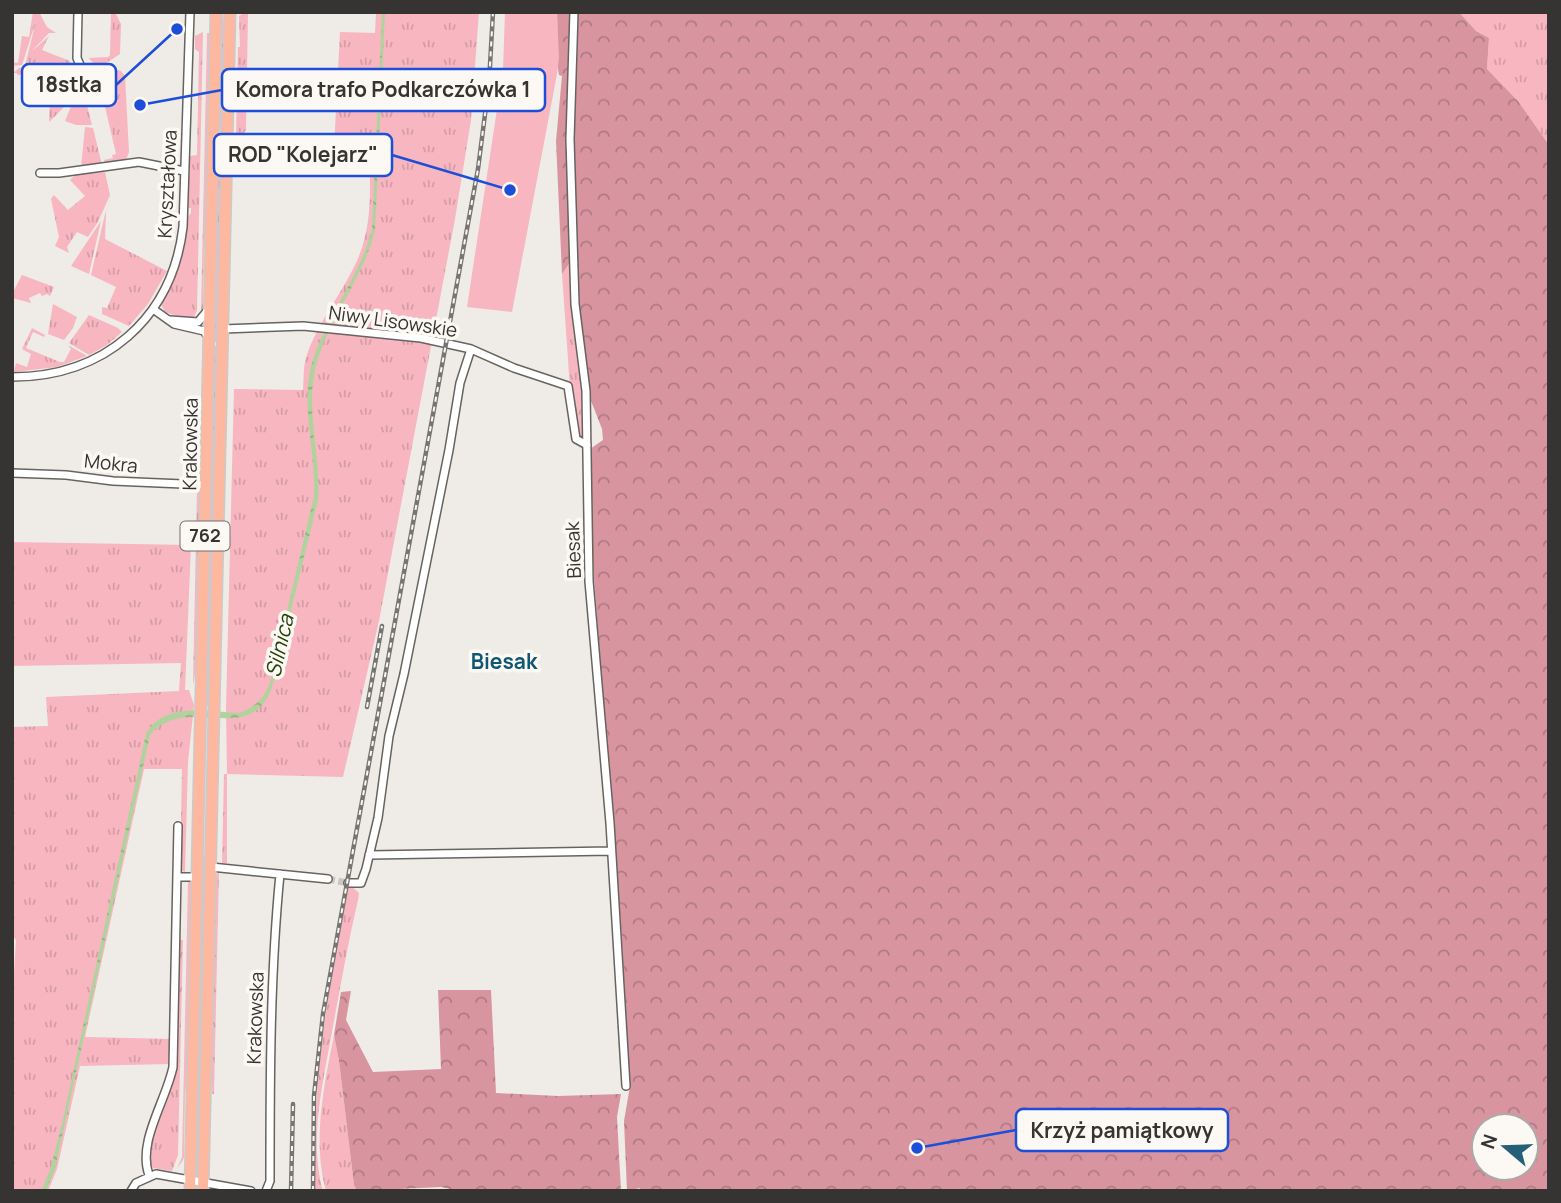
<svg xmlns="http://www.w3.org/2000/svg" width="1561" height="1203" font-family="Manrope,sans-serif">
<defs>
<pattern id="grass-tufts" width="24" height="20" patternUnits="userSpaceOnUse" patternTransform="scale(1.75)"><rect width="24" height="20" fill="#f7b6c0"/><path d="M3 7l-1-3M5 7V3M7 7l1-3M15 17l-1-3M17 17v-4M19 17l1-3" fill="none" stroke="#d49da5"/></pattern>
<pattern id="forest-crowns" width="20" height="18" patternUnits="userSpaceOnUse" patternTransform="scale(1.75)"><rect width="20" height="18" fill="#d895a0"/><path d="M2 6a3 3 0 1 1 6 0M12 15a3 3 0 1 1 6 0" fill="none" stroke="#b07a83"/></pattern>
<pattern id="water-ripples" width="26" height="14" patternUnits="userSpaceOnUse" patternTransform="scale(1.75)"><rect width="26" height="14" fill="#b0d39d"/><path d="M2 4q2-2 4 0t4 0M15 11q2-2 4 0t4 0" fill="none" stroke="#90ac81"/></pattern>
</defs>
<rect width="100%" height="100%" fill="#efebe6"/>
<path fill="url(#grass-tufts)" d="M 33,12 L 39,12 L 47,27 L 56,33 L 49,33 L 31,52 L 49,36 L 42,50 L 70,61 L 70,64 L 25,66 L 36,21 L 22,65 L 12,66 L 12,62 L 18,63 L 22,36 L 29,37 Z
M 111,12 L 115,12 L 121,24 L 120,54 L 106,63 L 94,64 L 89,58 L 108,57 L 110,55 Z
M 221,12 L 223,12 L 225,40 L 218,342 L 213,342 Z
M 245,12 L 248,12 L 246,130 L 241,137 L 236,138 L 238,47 L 240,47 L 239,16 Z
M 376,12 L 479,12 L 471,120 L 455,219 L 379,621 L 343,777 L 227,774 L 227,863 L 222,864 L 224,774 L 227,774 L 226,708 L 234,389 L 303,390 C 304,380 303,368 306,358 C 316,324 345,290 359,256 C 373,221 370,185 369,148 L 334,148 L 340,32 L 375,33 Z
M 1459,12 L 1549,12 L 1549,145 L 1518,101 L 1487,69 L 1489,38 L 1476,31 Z
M 203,32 L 197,310 L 194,318 L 180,317 L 165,312 L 160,302 L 176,271 L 184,243 L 186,220 L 191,213 L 191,208 L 188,208 L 190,156 L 197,155 L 199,52 L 195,49 L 195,36 Z
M 207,33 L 209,33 L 211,49 L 207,224 L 204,253 L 203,311 L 199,318 L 201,312 Z
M 79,66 C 82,90 65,107 49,122 L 51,70 L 17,75 L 17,73 L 13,73 L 19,68 Z
M 93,66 L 106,66 L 121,71 L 125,76 L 129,152 L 126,160 L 105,163 L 104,160 L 113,158 L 112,155 L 116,154 L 103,98 L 114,94 L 106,69 L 87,71 Z
M 81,82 L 92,125 L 76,125 L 65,121 Z
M 85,127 L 93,128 L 102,165 L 81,167 Z
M 105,172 L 110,195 L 98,222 L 88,237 L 77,232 L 67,247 L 69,253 L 55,246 L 59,237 L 51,199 L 54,195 L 68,210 L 85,196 L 70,180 L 75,175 Z
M 111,199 L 106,212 L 105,239 L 167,271 L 148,304 L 129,326 L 102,314 L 102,307 L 107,308 L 116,287 L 91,275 L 105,214 Z
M 101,221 L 89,274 L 71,266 Z
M 571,261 C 573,320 582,377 584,436 L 581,439 L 577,437 L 570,388 L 562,274 Z
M 22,275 L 54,287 L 50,296 L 47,294 L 42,296 L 40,293 L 29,298 L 31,303 L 12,298 L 12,294 Z
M 53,304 L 77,317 L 73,328 L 64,340 L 48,334 Z
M 89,315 L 118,328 L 122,332 L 107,345 L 89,355 L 69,343 Z
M 32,328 L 45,335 L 44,337 L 33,332 L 26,348 L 60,362 L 64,362 L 71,349 L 68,345 L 87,356 L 57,367 L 14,372 L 16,363 L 27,367 L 31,354 L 22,349 Z
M 213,346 L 218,346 L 210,706 L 206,706 Z
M 197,487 L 201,489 L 198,673 L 195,675 L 193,685 Z
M 12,542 L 191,545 L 185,690 L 189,690 L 194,705 L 188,762 L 185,873 L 180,869 L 182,769 L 144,769 L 85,1037 L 172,1039 L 171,1064 L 80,1066 L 57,1169 L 48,1191 L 12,1191 L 12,971 L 14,972 L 16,940 L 12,935 L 12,727 L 48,726 L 46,697 L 179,691 L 181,663 L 12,666 Z
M 202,857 L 207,857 L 199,1158 L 198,1059 Z
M 219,871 L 214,1094 L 212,1094 L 211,1074 L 215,878 Z
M 188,881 L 192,882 L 189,1058 L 185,1096 L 184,1158 L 177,1169 L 182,1157 Z
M 348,883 L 359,893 L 358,900 C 348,942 341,984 333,1026 C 324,1079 308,1138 323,1191 L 315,1191 C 315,1144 315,1098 321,1052 C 327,995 338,939 348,883 Z
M 178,940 L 183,940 L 178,1155 L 172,1171 L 153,1168 L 150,1164 L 147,1149 L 174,1077 Z
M 334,1035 L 339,1061 L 354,1185 L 357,1191 L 326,1191 C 312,1141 324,1085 334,1035 Z"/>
<path fill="url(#forest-crowns)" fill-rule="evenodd" d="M 557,12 L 1459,12 L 1476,31 L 1489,38 L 1487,69 L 1518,101 L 1549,145 L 1549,1191 L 639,1191 L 640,1188 L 627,1191 L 624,1121 L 630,1086 L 621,927 L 590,528 L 590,449 L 603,440 L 602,429 L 588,393 L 571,261 L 562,274 L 556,141 L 562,76 L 559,75 L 558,69 ZM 1484,1126 L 1526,1126 L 1526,1168 L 1484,1168 Z
M 438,990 L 491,990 L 496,1093 L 558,1096 L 621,1094 L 617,1117 L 621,1191 L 459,1191 L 441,1187 L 357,1191 L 354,1185 L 339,1061 L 334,1035 L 341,992 L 351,991 L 346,1020 L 373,1072 L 441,1069 Z"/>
<path fill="#f7b6c0" d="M 505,12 L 557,12 L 559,58 L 557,74 L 512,312 L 467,307 L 503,70 Z"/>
<path fill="url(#water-ripples)" d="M 382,12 L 385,12 L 375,231 C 362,281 326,322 315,370 C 306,411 321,458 318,500 L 273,684 C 252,751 187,691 150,735 L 55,1169 L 46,1191 L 41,1191 L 50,1170 L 62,1124 L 146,734 C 163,701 210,712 239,713 C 255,708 264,698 270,683 L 314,496 C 316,453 301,408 311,367 C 324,318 360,278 372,229 Z"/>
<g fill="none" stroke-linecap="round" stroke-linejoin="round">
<path stroke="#cac6c2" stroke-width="7" stroke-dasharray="7 3.5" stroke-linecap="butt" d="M 328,879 L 348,883"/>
<defs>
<path id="street" d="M 78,12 L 77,58 L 80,65
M 574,12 L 570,139 L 575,304 L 586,391 L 589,581 L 610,823 L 626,1086
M 40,173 L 59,173 L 139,162 L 184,171
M 153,309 L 174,324 L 204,331 L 209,338
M 170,320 L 198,322 L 208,310
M 223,329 L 303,326 L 421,338 L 471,349 L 514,368 L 568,386 L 576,439 L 587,445
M 12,377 C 104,377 172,319 183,227 L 190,12
M 12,473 L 66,475 L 113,481 L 206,485
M 369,855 L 611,851
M 211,867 L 328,879
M 177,877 L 198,877
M 348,883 L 361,883 L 366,869 L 378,818 L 389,736 L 404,674 L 449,450 L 460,383 L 471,349
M 149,1175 C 137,1142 166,1101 173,1067 L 178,826
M 131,1191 L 136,1183 L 156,1174 L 251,1191
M 266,1191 L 270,1181 C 270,1079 270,976 280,874"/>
<path id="primary" d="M 190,1191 L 216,12
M 203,1191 L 230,12"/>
</defs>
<use href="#street" stroke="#67645f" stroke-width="10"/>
<use href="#primary" stroke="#cacaca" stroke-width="13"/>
<use href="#street" stroke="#fff" stroke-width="7"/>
<use href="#primary" stroke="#feb89f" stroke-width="10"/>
<defs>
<path id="rail" d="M 367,707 L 382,626
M 291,1191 L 293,1104
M 313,1191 L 314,1096 L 323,1014 L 478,169 L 489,83 L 493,12"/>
</defs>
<use href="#rail" stroke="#777572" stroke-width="4.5"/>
<use href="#rail" stroke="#fcf8f3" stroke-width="2" stroke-dasharray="5" stroke-linecap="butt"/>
</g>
<g text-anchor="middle" stroke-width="7" stroke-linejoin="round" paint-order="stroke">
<rect fill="#fcf8f3" stroke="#716f6c" stroke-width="2" x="180.5" y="521.5" width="49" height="29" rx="5"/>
<g font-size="18" font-weight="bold" fill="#353432">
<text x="205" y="542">762</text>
</g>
<g font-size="19" fill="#353432" stroke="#fcf8f3">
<text transform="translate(167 184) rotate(-87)" y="7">Kryształowa</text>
<text transform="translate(393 321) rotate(8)" y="7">Niwy Lisowskie</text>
<text transform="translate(190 444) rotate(-89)" y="7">Krakowska</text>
<text transform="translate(111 463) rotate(6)" y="7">Mokra</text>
<text transform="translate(573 550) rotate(-92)" y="7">Biesak</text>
<text transform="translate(255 1018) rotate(-88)" y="7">Krakowska</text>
</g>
<g font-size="21" font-style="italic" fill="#224109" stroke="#fcf8f3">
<text transform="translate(280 646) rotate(-77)" y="7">Silnica</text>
</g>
<g font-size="21" font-weight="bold" fill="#0f5874" stroke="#fcf8f3">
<text x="504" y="669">Biesak</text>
</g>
</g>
<path fill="none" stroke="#1d4ed8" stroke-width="2.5" d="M177 29L116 85M140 105L222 90M510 190L392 155M917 1148L1016 1130"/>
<g fill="#1d4ed8" stroke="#fcf8f3" stroke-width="2.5">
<circle cx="177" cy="29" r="7"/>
<circle cx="140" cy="105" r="7"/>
<circle cx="510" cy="190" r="7"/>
<circle cx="917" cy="1148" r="7"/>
</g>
<g fill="#fcf8f3" stroke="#1d4ed8" stroke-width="2.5">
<rect x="22" y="64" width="94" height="42" rx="7"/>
<rect x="222" y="69" width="323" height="42" rx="7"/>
<rect x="214" y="134" width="178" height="42" rx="7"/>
<rect x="1016" y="1109" width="212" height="42" rx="7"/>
</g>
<g font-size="21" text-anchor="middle" font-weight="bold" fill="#353432">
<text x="69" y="92">18stka</text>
<text x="383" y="97">Komora trafo Podkarczówka 1</text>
<text x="303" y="162">ROD "Kolejarz"</text>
<text x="1122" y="1138">Krzyż pamiątkowy</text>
</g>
<rect width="1561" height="1203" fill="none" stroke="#353432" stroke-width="28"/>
<g transform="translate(1505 1147) rotate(289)"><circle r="33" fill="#fcf8f3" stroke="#acaaa6" stroke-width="2"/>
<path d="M0-5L12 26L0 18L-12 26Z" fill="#256078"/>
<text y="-10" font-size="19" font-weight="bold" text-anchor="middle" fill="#353432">N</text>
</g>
</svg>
